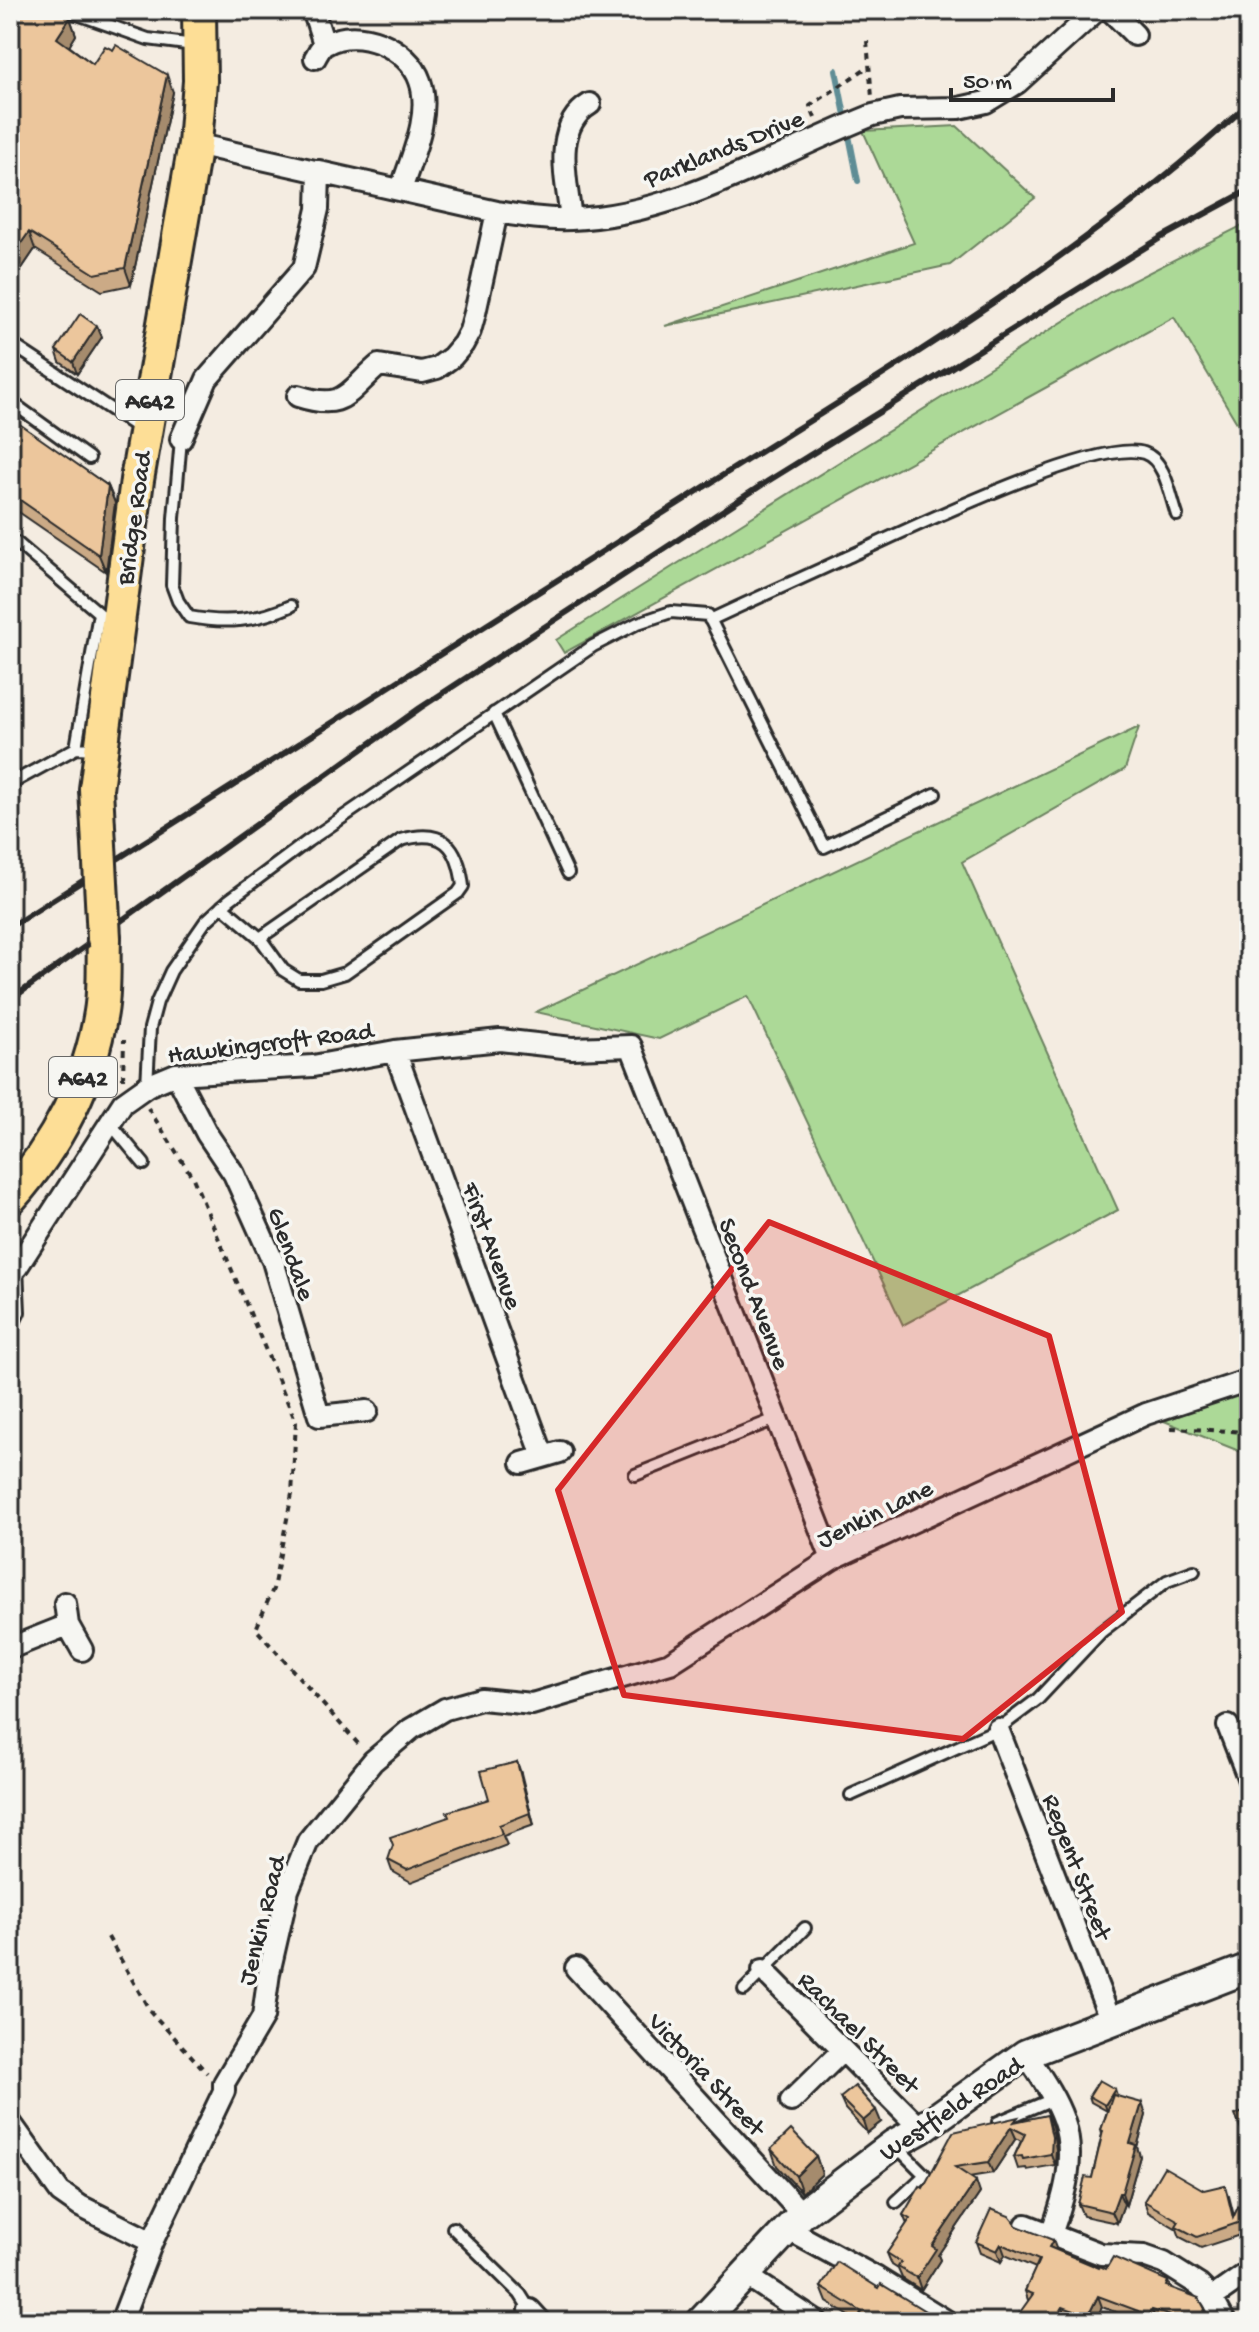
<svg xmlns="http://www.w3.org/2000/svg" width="1259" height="2332" font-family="'Gochi Hand',sans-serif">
<rect width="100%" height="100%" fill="#f4ece1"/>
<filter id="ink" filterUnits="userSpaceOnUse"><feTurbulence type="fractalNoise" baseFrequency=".0125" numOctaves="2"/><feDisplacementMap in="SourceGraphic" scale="16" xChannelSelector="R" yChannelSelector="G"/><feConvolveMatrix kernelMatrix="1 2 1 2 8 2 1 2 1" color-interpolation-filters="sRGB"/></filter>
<g filter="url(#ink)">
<path fill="#acd997" stroke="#6c8261" stroke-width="2" d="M 957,126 L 1035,198 L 950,265 L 665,326 L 914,243 L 863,131 Z
M 1249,222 L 1249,443 L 1174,317 L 564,653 L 556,640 L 1110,292 Z
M 1139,727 L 1125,769 L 962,862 L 1118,1210 L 903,1325 L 748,996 L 659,1039 L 536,1012 Z
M 1249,1390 L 1249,1455 L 1164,1421 Z"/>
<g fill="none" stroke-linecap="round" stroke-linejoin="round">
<path stroke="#5e8d95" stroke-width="6" d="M 836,70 L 858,181"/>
<defs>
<path id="service" d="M 66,10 L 148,39 L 194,45
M 10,343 L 142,430
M 10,401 L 89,458
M 181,439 L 174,518 L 172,585 L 178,601 L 189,617 C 227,624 257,621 291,606
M 10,545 L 17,543 L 99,613 L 76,748
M 710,620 C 754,599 798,580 843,559 C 895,536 1096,437 1144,453 C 1165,460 1170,495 1177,515
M 494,713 L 568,873
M 10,784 L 76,748 L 98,749
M 222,906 L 260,938 L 283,970 L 299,980 L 321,980 L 345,973 L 458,893 L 463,886 C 458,845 443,828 401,840 L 260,938
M 147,1086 L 150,1028 L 157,1002 L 171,971 L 205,922 L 229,900 L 308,841 L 593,646 L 638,623 L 671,612 L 708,615 L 824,847 L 935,794
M 110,1123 L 144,1164
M 10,1331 L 19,1312 L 17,1267
M 635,1475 L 778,1418
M 851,1795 L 998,1729 L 1038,1699 L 1101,1632 L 1167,1581 L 1194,1571
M 744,1990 L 805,1928
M 998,2122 L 1053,2099
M 895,2145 L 925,2175 L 896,2202
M 453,2228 L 520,2294 L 530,2310"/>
<path id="minor" d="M 313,10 L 324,44
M 1110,10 L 1135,35
M 315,58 C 318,53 321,46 326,44 C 358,25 409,48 420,81 C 432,115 411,158 401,190
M 195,144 L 497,212 C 522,216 546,220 571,219 C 679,215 774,154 873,115 L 900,109 L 959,108 L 986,102 L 1017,83 L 1097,10
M 571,219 C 567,182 551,127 590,104
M 298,396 C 345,411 346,393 379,365 L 422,372 L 437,368 L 452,357 L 463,344 L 470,331 L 475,313 L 497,212
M 181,439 L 207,379 L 304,268 L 318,209 L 319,171
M 395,1051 L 543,1456
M 176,1074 L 207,1134 L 234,1174 L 273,1261 L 319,1416 L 367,1411
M 10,1268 L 17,1267 L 123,1103 L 147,1086 L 176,1074 L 313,1066 L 395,1051 L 500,1040 L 572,1048 L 631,1046 L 832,1559
M 522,1463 L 560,1452
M 65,1603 L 68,1625 L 82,1650
M 10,1648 L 68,1625
M 1228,1726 L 1249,1780
M 998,1729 L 1111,2021
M 576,1968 L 802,2214
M 763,1970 L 921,2129
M 1026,2054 C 1039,2074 1055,2096 1063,2119 C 1077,2157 1064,2198 1051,2234
M 791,2101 L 842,2051
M 10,2122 L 60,2192 L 80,2206 L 152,2242
M 1026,2225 L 1101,2254 L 1144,2256 L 1164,2263 L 1199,2285 L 1212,2298 L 1225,2322
M 789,2230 L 877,2278 L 948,2322
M 744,2274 L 817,2322
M 1212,2298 L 1249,2272
M 530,2310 L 541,2322
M 121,2322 L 152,2242 L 224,2091 L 224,2083 L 263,2017 L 269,1973 L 288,1890 L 308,1841 L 373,1761 L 411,1729 L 445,1709 L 481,1699 L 532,1704 L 670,1663 L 832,1559 L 1146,1414 L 1249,1380"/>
<path id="secondary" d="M 701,2322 L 802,2214 L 894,2144 L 921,2129 L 1026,2054 L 1249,1968"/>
<path id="trunk" d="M 96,789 L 137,480 L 195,144 L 200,81 L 199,10
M 10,1198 C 56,1146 90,1082 101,1012 C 105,988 103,962 104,938"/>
</defs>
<use href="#service" stroke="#2b2b2b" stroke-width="16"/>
<use href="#minor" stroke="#2b2b2b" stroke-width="26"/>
<use href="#secondary" stroke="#2b2b2b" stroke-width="34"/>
<use href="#trunk" stroke="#2b2b2b" stroke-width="38"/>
<path stroke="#2b2b2b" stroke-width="4" stroke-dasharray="6 6" stroke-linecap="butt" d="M 867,41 L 872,97
M 815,118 L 810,106 L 869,66
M 123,1079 L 124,1040
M 148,1108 L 193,1178 L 296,1422 L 292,1494 L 273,1589 L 256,1629 L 361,1747
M 1171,1428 L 1249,1432
M 108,1937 L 150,2011 L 207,2073"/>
<use href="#service" stroke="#f6f6f2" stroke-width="10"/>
<use href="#minor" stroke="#f6f6f2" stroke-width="20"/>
<use href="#secondary" stroke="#f6f6f2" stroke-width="28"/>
<use href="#trunk" stroke="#fdde96" stroke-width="32"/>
<path stroke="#2b2b2b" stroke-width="6" d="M 10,927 C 243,778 477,630 712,482 C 897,365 1087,254 1249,103
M 10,1000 L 420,708 L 768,481 L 1162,237 L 1249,190"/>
<defs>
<path id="trunk-bridge" d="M 96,789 L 104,938"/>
</defs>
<use href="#trunk-bridge" stroke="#2b2b2b" stroke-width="38" stroke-linecap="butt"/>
<use href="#trunk-bridge" stroke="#fdde96" stroke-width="32"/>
</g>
<path fill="#cbaa86" stroke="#2b2b2b" stroke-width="2" d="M 70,18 L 76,35 L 69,46 L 93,64 L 173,92 L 131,285 L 102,291 L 35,249 L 10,286 Z
M 97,326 L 102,337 L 77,374 L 60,362 L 56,350 Z
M 10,419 L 108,486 L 115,503 L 106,572 L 10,506 Z
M 517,1762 L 534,1825 L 503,1836 L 507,1845 L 411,1882 L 392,1871 L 388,1860 L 449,1817 L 489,1799 Z
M 1117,2095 L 1116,2096 L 1146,2115 L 1137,2147 L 1140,2156 L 1126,2205 L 1124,2204 L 1117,2223 L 1083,2216 L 1078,2204 L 1092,2178 L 1102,2134 L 1101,2130 L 1107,2111 L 1091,2102 L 1089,2096 Z
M 840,2098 L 881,2122 L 867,2133 L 845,2109 Z
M 1019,2121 L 1052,2126 L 1056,2149 L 1055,2165 L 1027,2170 L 1026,2168 L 1018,2169 L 1014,2157 L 1021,2141 L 1016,2138 L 993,2173 L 969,2177 L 980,2193 L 938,2255 L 940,2260 L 921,2290 L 902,2278 L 898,2269 L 892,2265 L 887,2253 L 907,2224 L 903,2215 L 923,2188 Z
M 771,2149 L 816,2156 L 822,2174 L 802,2193 L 777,2166 Z
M 1249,2184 L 1249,2232 L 1201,2248 L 1180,2237 L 1177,2229 L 1148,2212 L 1144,2201 L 1229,2196 L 1234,2216 Z
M 1017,2226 L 1056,2250 L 1099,2268 L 1168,2281 L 1170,2287 L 1209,2320 L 1208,2322 L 1160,2322 L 1156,2321 L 1155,2322 L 1142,2322 L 1102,2307 L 1095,2322 L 1077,2322 L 1028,2300 L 1025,2291 L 1036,2268 L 1005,2255 L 1001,2262 L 980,2253 L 976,2242 Z
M 821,2287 L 879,2288 L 943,2322 L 859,2322 L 827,2302 Z"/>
<path fill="#a58b6d" stroke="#2b2b2b" stroke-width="2" d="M 70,18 L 76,35 L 64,55 L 57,38 Z
M 167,75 L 173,92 L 131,285 L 125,268 Z
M 29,232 L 35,249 L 10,286 L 10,259 Z
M 97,326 L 102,337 L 77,374 L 73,362 Z
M 108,486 L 115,503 L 106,572 L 99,555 Z
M 517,1762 L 521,1773 L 534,1825 L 530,1813 Z
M 1115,2089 L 1117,2095 L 1107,2111 L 1105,2105 Z
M 1142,2103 L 1146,2115 L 1137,2147 L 1140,2156 L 1126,2205 L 1122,2193 L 1130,2143 Z
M 876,2110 L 881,2122 L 867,2133 L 863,2121 Z
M 1047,2115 L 1052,2126 L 1056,2149 L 1055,2165 L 1051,2154 Z
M 1011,2127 L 1016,2138 L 993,2173 L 988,2162 Z
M 816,2156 L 822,2174 L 802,2193 L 796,2176 Z
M 976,2181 L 980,2193 L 938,2255 L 940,2260 L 921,2290 L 917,2278 L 932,2246 Z
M 1119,2193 L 1124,2204 L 1117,2223 L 1112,2212 Z
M 1053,2240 L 1057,2251 L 1049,2247 Z
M 1001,2244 L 1005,2255 L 1001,2262 L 997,2251 Z
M 1098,2296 L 1102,2307 L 1095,2322 L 1090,2322 L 1088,2316 Z
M 1063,2307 L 1067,2318 L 1065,2322 L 1054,2322 Z
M 1205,2309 L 1209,2320 L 1208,2322 L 1199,2322 Z
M 1152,2310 L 1156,2321 L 1155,2322 L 1152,2322 L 1149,2315 Z"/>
<path fill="#ecc69c" stroke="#2b2b2b" stroke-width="2" d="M 10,10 L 57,10 L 70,18 L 57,38 L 93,64 L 105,46 L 113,50 L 116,45 L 167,75 L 125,268 L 95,274 L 29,232 L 10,259 Z
M 80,314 L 97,326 L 73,362 L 56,350 Z
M 11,418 L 108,486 L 99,555 L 10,493 Z
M 517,1762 L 530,1813 L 499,1825 L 502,1834 L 407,1870 L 388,1860 L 393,1845 L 390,1837 L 449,1817 L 447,1812 L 489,1799 L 481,1771 Z
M 1099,2080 L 1115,2089 L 1105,2105 L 1089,2096 Z
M 855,2086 L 876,2110 L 863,2121 L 840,2098 Z
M 1113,2095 L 1142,2103 L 1130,2143 L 1136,2145 L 1122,2193 L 1119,2193 L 1112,2212 L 1078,2204 L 1085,2177 L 1092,2178 L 1103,2131 L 1101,2130 Z
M 1249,2110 L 1249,2148 L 1235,2115 Z
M 1047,2115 L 1052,2137 L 1051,2154 L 1023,2159 L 1022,2156 L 1014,2157 L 1025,2134 L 1011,2127 L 988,2162 L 955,2167 L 976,2181 L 932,2246 L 936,2249 L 917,2278 L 898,2267 L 901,2262 L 887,2253 L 910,2219 L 903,2215 L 920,2186 L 923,2188 L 953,2132 L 1018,2117 L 1014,2122 Z
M 791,2130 L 816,2156 L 796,2176 L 771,2149 Z
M 1164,2167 L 1204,2190 L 1225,2185 L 1233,2218 L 1249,2184 L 1249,2219 L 1197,2237 L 1176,2226 L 1179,2221 L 1144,2201 Z
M 991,2209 L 1009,2216 L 1017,2226 L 1053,2240 L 1049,2247 L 1099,2268 L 1100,2266 L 1106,2269 L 1113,2257 L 1168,2281 L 1166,2286 L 1199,2298 L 1205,2309 L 1199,2322 L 1190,2322 L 1152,2310 L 1149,2315 L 1098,2296 L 1088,2316 L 1063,2307 L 1054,2322 L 1013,2322 L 1033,2294 L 1025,2291 L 1039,2260 L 1001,2244 L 997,2251 L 976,2242 Z
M 837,2262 L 879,2288 L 881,2284 L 943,2322 L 863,2322 L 858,2319 L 862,2312 L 821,2287 Z"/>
</g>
<path fill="#d62828" fill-opacity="0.2" stroke="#d62828" stroke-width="6" stroke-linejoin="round" d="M 769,1222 L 1049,1336 L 1122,1612 L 963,1739 L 624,1695 L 558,1490 Z"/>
<g text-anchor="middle" stroke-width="7" stroke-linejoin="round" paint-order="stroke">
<g fill="#f6f6f2" stroke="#686867" stroke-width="2">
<rect x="116" y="380" width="68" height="40" rx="6"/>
<rect x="49" y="1057" width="68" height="40" rx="6"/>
</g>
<g font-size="24" font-weight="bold" fill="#2b2b2b">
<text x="150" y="408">A642</text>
<text x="83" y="1085">A642</text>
</g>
<g font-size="26" fill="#2b2b2b" stroke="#f6f6f2">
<text transform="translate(723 147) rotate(-22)" y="9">Parklands Drive</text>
<text transform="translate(132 518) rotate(-82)" y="9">Bridge Road</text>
<text transform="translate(270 1041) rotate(-7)" y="9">Hawkingcroft Road</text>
<text transform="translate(494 1245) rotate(70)" y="9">First Avenue</text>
<text transform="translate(293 1253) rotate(70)" y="9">Glendale</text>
<text transform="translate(756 1293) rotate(69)" y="9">Second Avenue</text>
<text transform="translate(874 1512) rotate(-26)" y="9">Jenkin Lane</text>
<text transform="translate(1079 1866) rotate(69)" y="9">Regent Street</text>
<text transform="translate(260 1920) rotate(-76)" y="9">Jenkin Road</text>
<text transform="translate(860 2031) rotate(45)" y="9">Rachael Street</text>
<text transform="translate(708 2073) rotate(47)" y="9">Victoria Street</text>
<text transform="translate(950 2107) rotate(-34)" y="9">Westfield Road</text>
</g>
</g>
<rect width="1259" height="2332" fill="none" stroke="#f6f6f2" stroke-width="40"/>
<rect x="20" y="20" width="1219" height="2292" fill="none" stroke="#2b2b2b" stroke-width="3" filter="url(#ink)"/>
<path d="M951 88v12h162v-12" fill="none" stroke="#2b2b2b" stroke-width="4"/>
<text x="963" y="88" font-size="24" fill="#2b2b2b" stroke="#f6f6f2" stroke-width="6" paint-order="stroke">50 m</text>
</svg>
